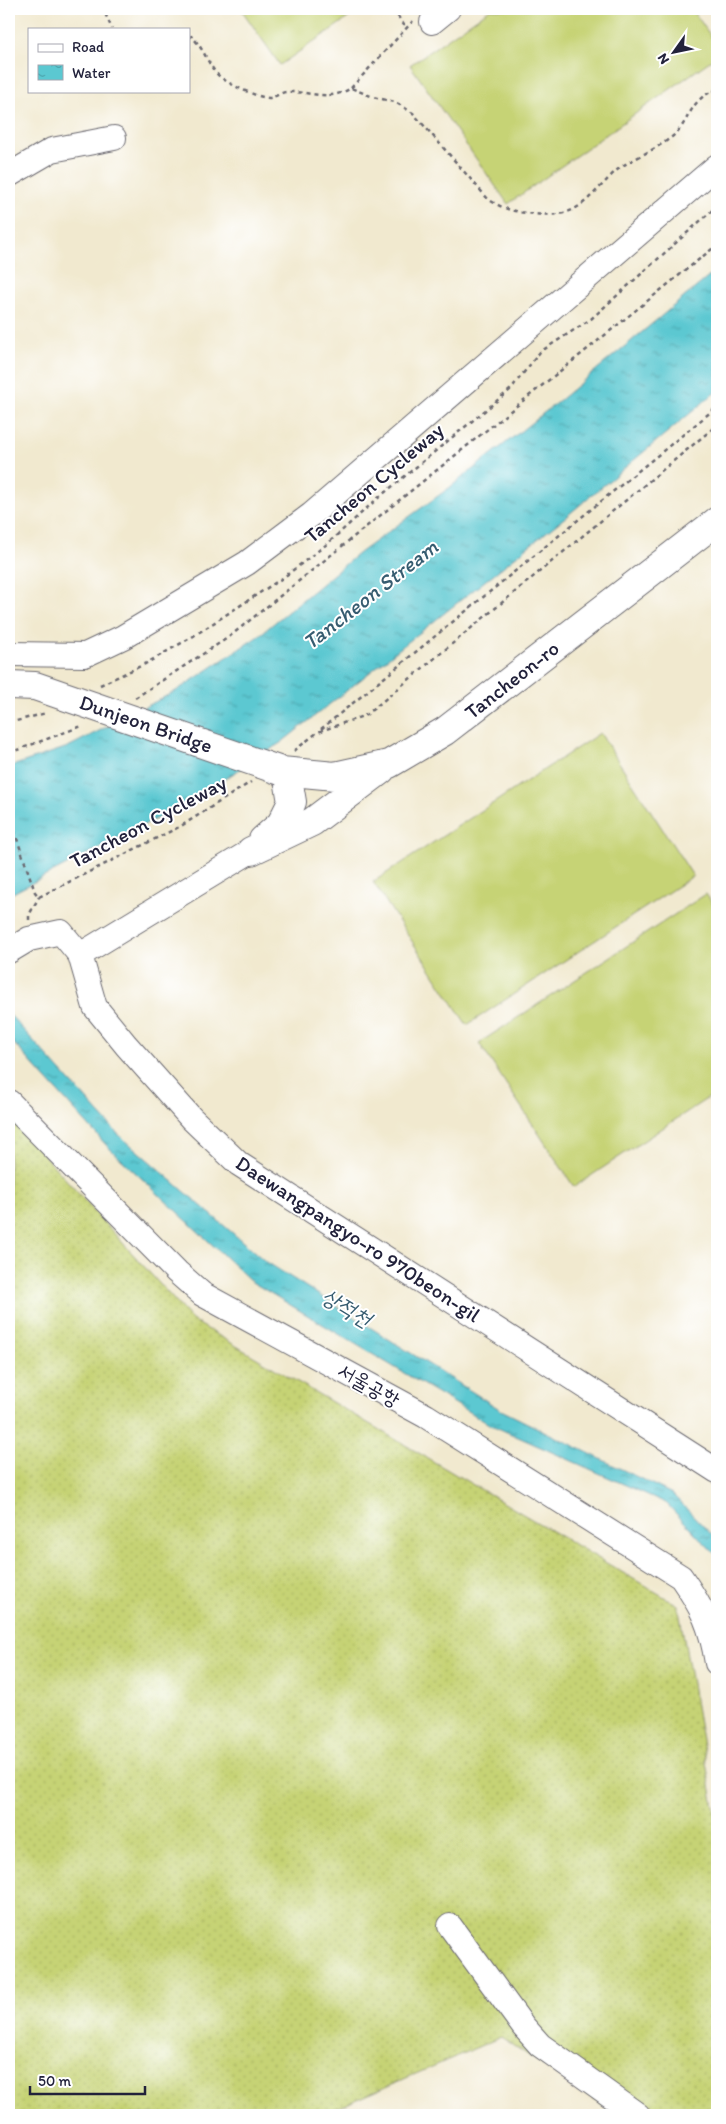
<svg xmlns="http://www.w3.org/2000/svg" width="726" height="2124" font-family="Itim,'Poor Story',sans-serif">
<defs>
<pattern id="grass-dots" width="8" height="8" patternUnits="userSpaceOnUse" patternTransform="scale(1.25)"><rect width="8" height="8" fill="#c6d374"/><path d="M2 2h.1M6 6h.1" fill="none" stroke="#aab565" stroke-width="1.8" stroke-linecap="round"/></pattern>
<pattern id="water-ripples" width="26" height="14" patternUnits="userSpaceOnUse" patternTransform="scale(1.25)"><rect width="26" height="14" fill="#5bc8d1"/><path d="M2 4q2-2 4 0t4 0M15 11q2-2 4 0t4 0" fill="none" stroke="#4ba2ab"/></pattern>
</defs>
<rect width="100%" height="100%" fill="#fff"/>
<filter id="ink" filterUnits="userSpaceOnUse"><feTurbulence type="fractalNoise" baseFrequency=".02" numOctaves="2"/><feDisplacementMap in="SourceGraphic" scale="10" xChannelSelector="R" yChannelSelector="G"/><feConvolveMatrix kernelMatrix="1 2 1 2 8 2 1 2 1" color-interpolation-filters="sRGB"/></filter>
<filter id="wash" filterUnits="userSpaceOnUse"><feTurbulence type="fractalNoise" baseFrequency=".0096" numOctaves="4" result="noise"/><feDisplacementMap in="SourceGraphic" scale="20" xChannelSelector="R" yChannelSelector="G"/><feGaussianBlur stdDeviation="1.12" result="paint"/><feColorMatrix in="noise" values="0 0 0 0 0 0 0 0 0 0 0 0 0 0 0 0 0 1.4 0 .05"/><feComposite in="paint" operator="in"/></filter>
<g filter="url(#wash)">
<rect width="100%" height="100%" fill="#f1e9cf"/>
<path fill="url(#grass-dots)" stroke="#747a58" d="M 9,1116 L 192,1320 L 678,1605 L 717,1824 L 717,2115 L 618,2115 L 501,2037 L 321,2115 L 9,2115 Z"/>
<path fill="#c6d374" stroke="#747a58" d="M 241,9 L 361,9 L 280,65 Z
M 490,9 L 692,9 L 717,45 L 717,56 L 508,204 L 410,65 Z
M 600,733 L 693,876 L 467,1025 L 373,882 Z
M 706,894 L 717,910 L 717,1092 L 574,1187 L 479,1043 Z"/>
<path fill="url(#water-ripples)" stroke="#3e7586" d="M 717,270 L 717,391 L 568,515 L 282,742 L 192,800 L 9,895 L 9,767 L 68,747 L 176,691 L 257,637 L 359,553 L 449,488 L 555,404 Z
M 9,1014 L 118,1134 L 265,1261 L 501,1410 L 672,1494 L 717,1540 L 717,1556 L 666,1503 L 489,1424 L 252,1282 L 107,1146 L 9,1038 Z"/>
</g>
<g filter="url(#ink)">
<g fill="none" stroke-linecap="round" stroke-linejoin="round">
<defs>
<path id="minor" d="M 432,22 L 448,9
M 9,175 L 52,150 L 114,138
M 9,654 L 85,655 L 123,637 L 247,563 L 311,515 L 717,166
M 251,851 L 80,955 L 95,1007 L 126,1045 L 191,1118 L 239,1164 L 717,1471
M 9,951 L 29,939 L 61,932 L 80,955
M 9,1102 L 177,1272 L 202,1294 L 426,1416 L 681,1577 C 703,1609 711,1625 717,1663
M 450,1926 L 523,2026 L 540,2045 L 638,2115"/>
<path id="major" d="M 281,771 L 335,776 L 389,764 L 445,731 L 717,521
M 263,840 L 281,824 L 292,802 L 287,773
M 251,851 L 312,822 L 381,770"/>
</defs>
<use href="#minor" stroke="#6a686f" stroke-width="26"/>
<use href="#major" stroke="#6a686f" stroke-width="30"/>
<path stroke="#6a686f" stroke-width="2.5" stroke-dasharray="4 4" stroke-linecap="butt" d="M 99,9 L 105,13 L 112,29
M 393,9 L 406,28
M 189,37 L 191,36 C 204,48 207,63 217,74 C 225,83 258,98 269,98 C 276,97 281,92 287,92 C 311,91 329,102 351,88 L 373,97 L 395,102 L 413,113 L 488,199 C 504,210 516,212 535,214 C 571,217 579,209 604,183 C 609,178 615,171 621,167 C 638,156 657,149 673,136 C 691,121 689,98 717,90
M 351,88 L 413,21
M 100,685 L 145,664 L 192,637 L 284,577 L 327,544 L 377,499 L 510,390 L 540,352 L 591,319 L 717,206
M 135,698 L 229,637 L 717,245
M 9,723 L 46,713
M 321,729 L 717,407
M 294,751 L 318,732 L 366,715 L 717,425
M 9,753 L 82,726
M 9,815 L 35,892 L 39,897
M 39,897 L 181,826 L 251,782
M 29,920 L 29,915 L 39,897"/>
<use href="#minor" stroke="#fff" stroke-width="24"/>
<use href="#major" stroke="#fff" stroke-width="28"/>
<defs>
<path id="major-bridge" d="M 9,685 L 35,686 L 281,771"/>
</defs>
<use href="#major-bridge" stroke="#6a686f" stroke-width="30" stroke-linecap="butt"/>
<use href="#major-bridge" stroke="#fff" stroke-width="28"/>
</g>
</g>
<g text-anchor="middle" stroke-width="4" stroke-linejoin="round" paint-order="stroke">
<g font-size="21" fill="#22223b" stroke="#fff">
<text transform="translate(374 483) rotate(-40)" y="7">Tancheon Cycleway</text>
<text transform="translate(512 680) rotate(-38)" y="7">Tancheon-ro</text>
<text transform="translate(146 724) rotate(19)" y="7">Dunjeon Bridge</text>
<text transform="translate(148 822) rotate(-28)" y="7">Tancheon Cycleway</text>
<text transform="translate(358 1239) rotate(33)" y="7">Daewangpangyo-ro 970beon-gil</text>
<text transform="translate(369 1385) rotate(29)" y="7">서울공항</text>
</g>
<g font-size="22" font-style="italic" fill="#365c70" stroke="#fff">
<text transform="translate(370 594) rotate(-38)" y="8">Tancheon Stream</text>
<text transform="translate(347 1307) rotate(31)" y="8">상적천</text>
</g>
</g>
<rect width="726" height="2124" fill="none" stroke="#fff" stroke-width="30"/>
<rect x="28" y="28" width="162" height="65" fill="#ffffff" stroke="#a7a7b1"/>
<rect x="38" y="44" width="25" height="8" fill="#ffffff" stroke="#a7a7b1"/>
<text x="72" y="52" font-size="15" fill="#22223b">Road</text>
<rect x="38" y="65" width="25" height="15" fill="url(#water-ripples)" stroke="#a7a7b1"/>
<text x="72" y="78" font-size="15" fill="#22223b">Water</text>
<g transform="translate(674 52) rotate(237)" stroke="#ffffff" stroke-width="4" paint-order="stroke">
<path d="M0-4L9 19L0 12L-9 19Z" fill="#22223b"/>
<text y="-8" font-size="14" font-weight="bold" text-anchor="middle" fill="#22223b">N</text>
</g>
<path d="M30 2086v8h115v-8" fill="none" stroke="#22223b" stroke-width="2.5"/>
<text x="38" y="2086" font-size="15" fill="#22223b" stroke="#ffffff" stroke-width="4" paint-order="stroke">50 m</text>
</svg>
